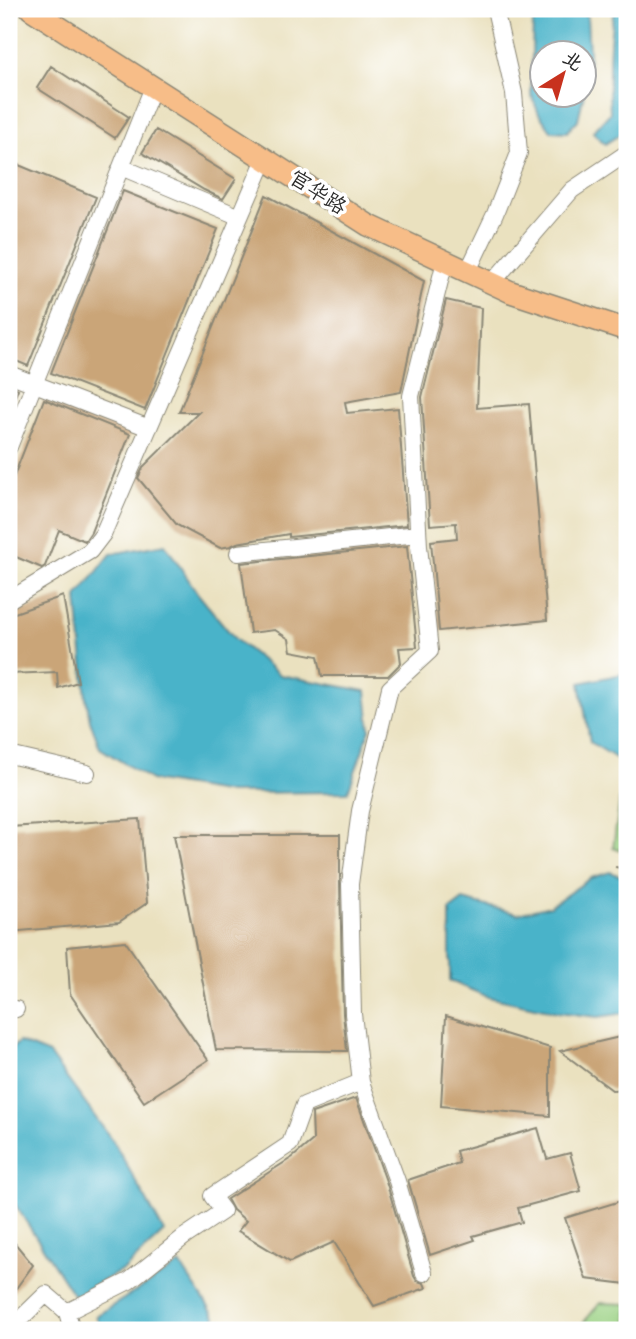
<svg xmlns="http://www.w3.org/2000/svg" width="636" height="1339" font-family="'Gochi Hand','LXGW WenKai TC',sans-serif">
<rect width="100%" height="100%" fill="#fff"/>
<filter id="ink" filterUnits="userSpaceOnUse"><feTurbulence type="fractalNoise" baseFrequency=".0143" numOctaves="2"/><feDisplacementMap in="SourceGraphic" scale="14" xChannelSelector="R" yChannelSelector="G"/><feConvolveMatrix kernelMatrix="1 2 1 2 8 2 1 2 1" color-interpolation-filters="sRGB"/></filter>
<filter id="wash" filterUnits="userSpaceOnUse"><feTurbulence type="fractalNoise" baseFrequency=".00686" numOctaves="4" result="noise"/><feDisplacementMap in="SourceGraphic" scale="28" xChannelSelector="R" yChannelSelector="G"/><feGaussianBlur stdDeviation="1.57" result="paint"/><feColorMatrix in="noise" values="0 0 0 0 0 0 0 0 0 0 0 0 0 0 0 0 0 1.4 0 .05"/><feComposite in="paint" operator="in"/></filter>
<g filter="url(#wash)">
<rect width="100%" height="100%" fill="#eae1bf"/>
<path fill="#99d081" stroke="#627e56" stroke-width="2" d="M 627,783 L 627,853 L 613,848 L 622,784 Z
M 600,1303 L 627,1304 L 627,1330 L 577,1330 Z"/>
<path fill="#4ab3c9" stroke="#3a6f7a" stroke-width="2" fill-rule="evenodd" d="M 539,9 L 578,9 L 587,16 L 589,54 L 587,80 L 578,120 L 567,132 L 551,131 L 539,114 L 531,94 L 533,19 ZM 584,52 L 584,94 L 542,94 L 542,52 Z
M 614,9 L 627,9 L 627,130 L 605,144 L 593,132 L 610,113 C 608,77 608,44 614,9 Z
M 165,544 L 198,594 L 235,639 L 280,675 L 366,691 L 370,729 L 348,792 L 230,793 L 151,780 L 100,748 L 90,720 L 86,698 L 77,597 L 111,554 Z
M 627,673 L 627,765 L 590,742 L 580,683 Z
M 610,872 L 627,878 L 627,1013 L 598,1017 L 558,1012 L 488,997 L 450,981 L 450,910 L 463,900 L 518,914 L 550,906 L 591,878 Z
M 19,1042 L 49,1054 L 115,1144 L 164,1232 L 125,1269 L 74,1296 L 9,1195 L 9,1051 Z
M 180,1264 L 224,1330 L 101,1330 L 96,1316 Z"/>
<g id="blocks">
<path fill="#caa578" d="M 51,66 L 129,117 L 115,138 L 37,88 Z
M 156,130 L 236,179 L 223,199 L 204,190 L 142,153 Z
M 9,161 L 96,197 L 28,366 L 9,358 Z
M 123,191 L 218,229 L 145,410 L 51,373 Z
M 266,195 L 424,281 L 401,392 L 345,402 L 347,413 L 398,408 L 407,525 L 289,537 L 289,534 L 237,543 L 231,546 L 220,548 L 177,525 L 138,478 L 144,466 L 199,412 L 179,412 Z
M 446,300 L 481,308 L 477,408 L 529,404 L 547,620 L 439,631 L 431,541 L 457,538 L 456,523 L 430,525 L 422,397 Z
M 9,385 L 18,389 L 9,411 Z
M 44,399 L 130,434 L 91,532 L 85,541 L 59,530 L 45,566 L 42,568 L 9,554 L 9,489 Z
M 407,546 L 417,647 L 399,648 L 401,663 L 388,676 L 322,676 L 318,656 L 291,651 L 289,639 L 275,630 L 250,633 L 241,563 Z
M 63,596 L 78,682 L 58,688 L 57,672 L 9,674 L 9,615 Z
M 140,819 L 147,903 L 119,922 L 9,932 L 9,827 Z
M 174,835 L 340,835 L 340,884 L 343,1014 L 347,1051 L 216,1050 Z
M 125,941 L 208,1060 L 144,1102 L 70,994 L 67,947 Z
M 446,1016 L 550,1048 L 550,1116 L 441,1106 Z
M 624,1036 L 627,1045 L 627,1089 L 612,1090 L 560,1051 Z
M 356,1098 L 387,1184 L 414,1276 L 417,1281 L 424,1283 L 426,1288 L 374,1306 L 334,1242 L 290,1262 L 238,1231 L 246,1221 L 233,1210 L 227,1199 L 293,1157 L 313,1140 L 312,1113 Z
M 538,1128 L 547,1159 L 570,1153 L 581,1191 L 518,1208 L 522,1222 L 473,1236 L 475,1240 L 430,1255 L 408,1180 L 459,1163 L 456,1151 Z
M 627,1199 L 627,1284 L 586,1279 L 565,1218 Z
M 9,1236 L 33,1265 L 9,1298 Z"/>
</g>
</g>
<g filter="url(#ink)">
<use href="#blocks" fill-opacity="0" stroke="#8a8675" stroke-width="2"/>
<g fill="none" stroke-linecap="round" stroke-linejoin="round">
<defs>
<path id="minor" d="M 121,167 L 240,217
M 468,271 L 495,214 L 519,153 L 514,93 L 495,9
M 492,283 L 572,190 L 627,153
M 9,374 L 149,428
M 9,447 L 153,87
M 238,553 L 418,534
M 9,600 L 90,551 L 103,534 L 265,159
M 9,755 L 87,773
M 9,1010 L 16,1009
M 361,1082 L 397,1181 L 424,1273
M 67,1312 L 72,1330
M 9,1330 L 46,1294 L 67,1312 L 129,1281 L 184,1237 L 223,1211 L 212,1196 L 290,1144 L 304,1105 L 361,1082 L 353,1014 L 350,884 L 360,811 L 390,688 L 430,651 L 419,546 L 411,396 L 445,261"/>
<path id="major" d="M 31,9 L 368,225 L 511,292 L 627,330"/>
</defs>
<use href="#minor" stroke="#8a8675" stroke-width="18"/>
<use href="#major" stroke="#8a8675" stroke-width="24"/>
<path stroke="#8a8675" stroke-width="2" stroke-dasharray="5 5" stroke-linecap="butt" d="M 615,867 L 627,869"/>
<use href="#minor" stroke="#fff" stroke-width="16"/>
<use href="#major" stroke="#f7bd88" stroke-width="21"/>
</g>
</g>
<g text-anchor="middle" stroke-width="7" stroke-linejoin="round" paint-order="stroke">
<g font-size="21" fill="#2b2b2b" stroke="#fff">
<text transform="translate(318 192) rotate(33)" y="7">官华路</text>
</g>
</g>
<rect width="636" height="1339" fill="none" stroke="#fff" stroke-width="35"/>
<g transform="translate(563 74) rotate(37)"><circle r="33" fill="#ffffff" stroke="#aaaaaa" stroke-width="2"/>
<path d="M0-5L12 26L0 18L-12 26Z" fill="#c8321e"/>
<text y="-10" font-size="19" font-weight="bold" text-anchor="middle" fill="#2b2b2b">北</text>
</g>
</svg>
